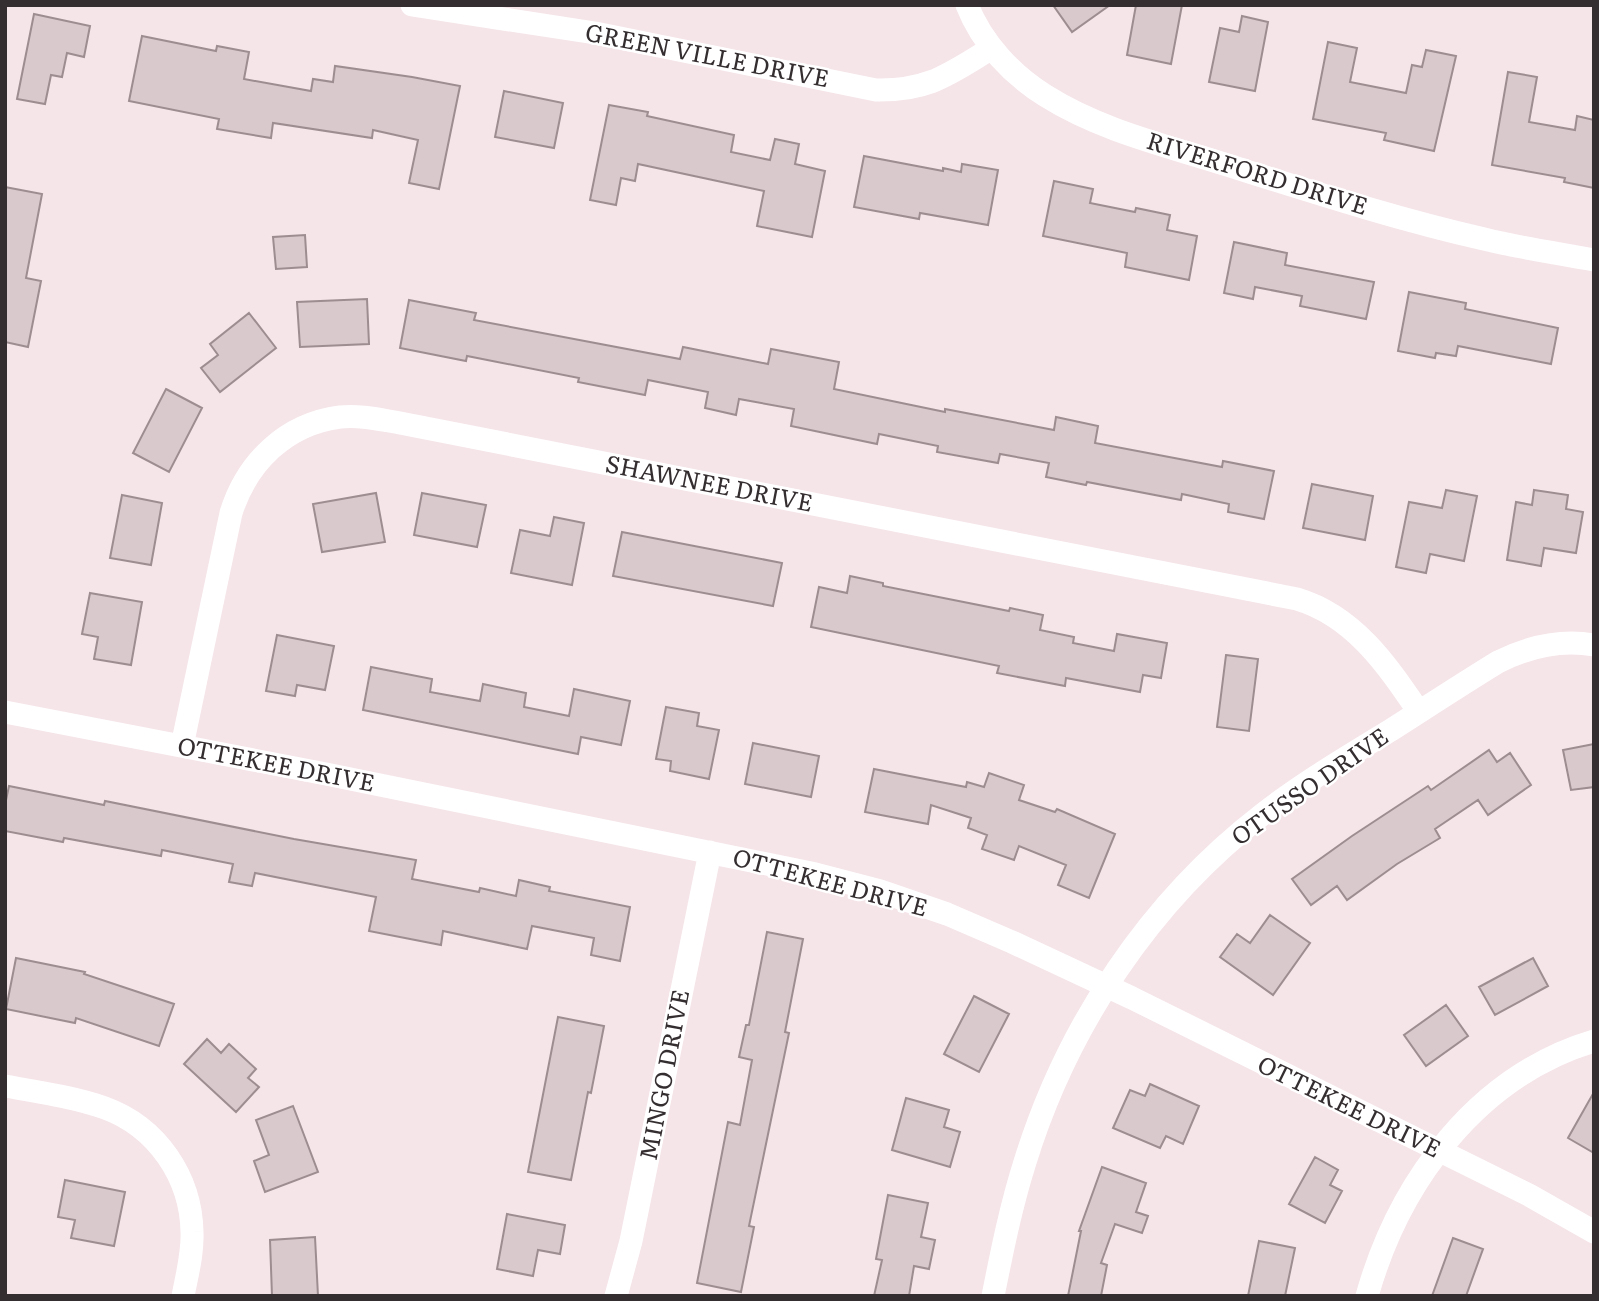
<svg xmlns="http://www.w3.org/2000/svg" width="1599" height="1301" font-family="Literata,serif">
<rect width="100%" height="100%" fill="#f5e4e8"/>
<path fill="#d9c8cc" stroke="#9d8d90" stroke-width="2" d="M 1053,5 L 1110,5 L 1072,32 Z
M 1136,5 L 1182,5 L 1171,64 L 1127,55 Z
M 34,14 L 90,26 L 84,57 L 67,53 L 62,77 L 51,75 L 45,104 L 17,99 Z
M 1242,16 L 1268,22 L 1255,91 L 1209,82 L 1220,28 L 1239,32 Z
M 142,36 L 216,51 L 217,46 L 249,52 L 244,79 L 311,91 L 313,79 L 333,82 L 335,66 L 412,77 L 460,86 L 439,189 L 409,183 L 418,140 L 373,130 L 372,138 L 273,123 L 271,138 L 217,129 L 219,119 L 129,101 Z
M 1328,42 L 1357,48 L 1350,82 L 1406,93 L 1412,65 L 1422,67 L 1426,50 L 1456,56 L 1434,151 L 1384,140 L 1386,133 L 1313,119 Z
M 1508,72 L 1537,77 L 1529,122 L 1575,130 L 1577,116 L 1594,120 L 1594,188 L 1564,182 L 1565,178 L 1492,165 Z
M 504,91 L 563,103 L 554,148 L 495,137 Z
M 609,105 L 648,112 L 647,116 L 734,135 L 731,152 L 770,160 L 775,139 L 799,144 L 795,164 L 825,171 L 812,237 L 757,226 L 764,191 L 638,164 L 635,181 L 621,178 L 616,205 L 590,200 Z
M 864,156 L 943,171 L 943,168 L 961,172 L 962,164 L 998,170 L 988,225 L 920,213 L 919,219 L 854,207 Z
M 1054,181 L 1093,189 L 1090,203 L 1135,212 L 1136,208 L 1170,215 L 1167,230 L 1197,236 L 1189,280 L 1125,267 L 1127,253 L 1043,236 Z
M 5,187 L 42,194 L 26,278 L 41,281 L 28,347 L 5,342 Z
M 305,235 L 307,267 L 276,269 L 273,237 Z
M 1234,242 L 1287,253 L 1285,265 L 1374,282 L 1366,319 L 1300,306 L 1302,296 L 1255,287 L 1253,299 L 1224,293 Z
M 1409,292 L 1466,303 L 1465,309 L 1558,328 L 1551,364 L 1458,346 L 1456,356 L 1436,353 L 1435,358 L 1398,351 Z
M 367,299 L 369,344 L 300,347 L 297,302 Z
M 409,300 L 476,313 L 474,320 L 680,359 L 683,347 L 768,364 L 771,349 L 839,362 L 834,389 L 945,412 L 945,409 L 1054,430 L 1056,417 L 1098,426 L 1095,443 L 1222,467 L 1223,461 L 1274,471 L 1264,519 L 1228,512 L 1229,504 L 1182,494 L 1181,500 L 1087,482 L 1086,485 L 1046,477 L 1049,463 L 1000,454 L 998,463 L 937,452 L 938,446 L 879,434 L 877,444 L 791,426 L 794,409 L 739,399 L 736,415 L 705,408 L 708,392 L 648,380 L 645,395 L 578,382 L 579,378 L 467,356 L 466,361 L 400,348 Z
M 249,313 L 276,348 L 220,392 L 201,368 L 218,355 L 210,344 Z
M 166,389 L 202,408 L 169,472 L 133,453 Z
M 1312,484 L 1373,496 L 1365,540 L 1303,528 Z
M 1446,490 L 1477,496 L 1464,561 L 1430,554 L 1426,573 L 1396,567 L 1409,502 L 1442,508 Z
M 1534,490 L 1568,495 L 1566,509 L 1583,512 L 1576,553 L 1544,548 L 1541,566 L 1507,560 L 1516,502 L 1532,505 Z
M 376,493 L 385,542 L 322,552 L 313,504 Z
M 422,493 L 486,505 L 477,547 L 414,535 Z
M 122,495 L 162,503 L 151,565 L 110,558 Z
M 554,517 L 584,523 L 572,585 L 511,573 L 520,530 L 550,536 Z
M 622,532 L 782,563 L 773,606 L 613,576 Z
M 850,576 L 883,583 L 883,586 L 1009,611 L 1010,608 L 1043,615 L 1040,630 L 1074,637 L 1073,643 L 1114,651 L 1117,634 L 1167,643 L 1161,678 L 1143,675 L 1140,692 L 1066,678 L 1065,686 L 997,673 L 999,666 L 811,627 L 819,587 L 847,593 Z
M 90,593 L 142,602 L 131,665 L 94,659 L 98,637 L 82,634 Z
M 277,635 L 334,646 L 325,690 L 297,685 L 295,696 L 266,691 Z
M 1226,655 L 1258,659 L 1249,731 L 1217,727 Z
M 371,667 L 432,679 L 430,692 L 480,701 L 483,684 L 526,693 L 524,707 L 569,716 L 574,689 L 630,701 L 621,745 L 581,737 L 578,754 L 363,710 Z
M 666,707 L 699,713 L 697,726 L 719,730 L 709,779 L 670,771 L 671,761 L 656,759 Z
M 753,743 L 819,756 L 811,797 L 745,784 Z
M 1594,744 L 1594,787 L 1571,790 L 1563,750 Z
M 1489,750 L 1497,762 L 1510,753 L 1531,785 L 1488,815 L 1478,800 L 1435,829 L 1440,838 L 1397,864 L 1347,900 L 1337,886 L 1311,905 L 1292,879 L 1352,836 L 1428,786 L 1431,790 Z
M 874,769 L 966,787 L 967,782 L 984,787 L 989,773 L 1024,785 L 1019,800 L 1055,812 L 1057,809 L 1115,834 L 1089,898 L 1058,885 L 1066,865 L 1019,846 L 1014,860 L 982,849 L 987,835 L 968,828 L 971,818 L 931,805 L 928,824 L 865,812 Z
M 9,786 L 104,805 L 105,801 L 294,839 L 416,860 L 412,879 L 479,892 L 480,888 L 516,896 L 519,880 L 550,887 L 549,891 L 630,907 L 620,961 L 591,955 L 594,938 L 532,926 L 527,949 L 443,931 L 441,945 L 369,931 L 376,897 L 255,873 L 252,886 L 229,882 L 233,864 L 162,850 L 161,856 L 64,838 L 63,842 L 5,831 L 5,805 Z
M 1270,915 L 1310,943 L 1273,995 L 1220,957 L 1237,934 L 1250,943 Z
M 767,932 L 803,939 L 785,1032 L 789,1033 L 749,1226 L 754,1227 L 741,1292 L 697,1283 L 728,1122 L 740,1125 L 752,1060 L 739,1057 L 746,1025 L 749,1025 Z
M 16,958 L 85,972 L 84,974 L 174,1004 L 159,1046 L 76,1018 L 75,1023 L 6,1009 Z
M 1533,958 L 1548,986 L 1495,1015 L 1479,987 Z
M 974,996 L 1009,1014 L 979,1072 L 944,1054 Z
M 1446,1005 L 1468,1036 L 1426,1066 L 1404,1035 Z
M 558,1017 L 604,1026 L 591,1093 L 588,1092 L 571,1180 L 528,1172 Z
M 207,1039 L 221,1053 L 229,1044 L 256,1069 L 248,1078 L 259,1087 L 236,1112 L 184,1064 Z
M 1150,1084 L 1199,1106 L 1183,1144 L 1166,1136 L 1160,1148 L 1113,1128 L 1130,1090 L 1145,1096 Z
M 1594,1092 L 1594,1153 L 1568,1138 Z
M 906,1098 L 949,1110 L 944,1127 L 960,1132 L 950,1167 L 892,1150 Z
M 293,1106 L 318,1172 L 265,1192 L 254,1161 L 269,1155 L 256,1120 Z
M 1315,1157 L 1338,1170 L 1330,1185 L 1342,1191 L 1325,1223 L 1289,1204 Z
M 1102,1167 L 1146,1183 L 1136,1212 L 1148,1216 L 1142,1233 L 1115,1224 L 1101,1263 L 1107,1265 L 1101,1296 L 1068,1296 L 1081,1231 L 1079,1231 Z
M 65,1180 L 125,1192 L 114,1246 L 71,1238 L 75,1220 L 58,1217 Z
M 888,1195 L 928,1203 L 921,1237 L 935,1240 L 929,1269 L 914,1266 L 909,1296 L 874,1296 L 882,1260 L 876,1259 Z
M 507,1214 L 565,1225 L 560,1254 L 538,1250 L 533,1276 L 497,1269 Z
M 315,1237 L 318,1296 L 272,1296 L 270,1240 Z
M 1453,1238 L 1483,1249 L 1466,1296 L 1432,1296 Z
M 1259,1241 L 1295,1248 L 1285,1296 L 1248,1296 Z"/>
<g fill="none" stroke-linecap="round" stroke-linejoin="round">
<path stroke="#fff" stroke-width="23" d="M 412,5 L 595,33 L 876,90 C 929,91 949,74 992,48
M 967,5 C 982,43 1012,75 1046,96 C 1100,130 1164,145 1224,164 C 1310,191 1396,219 1484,239 C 1520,248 1557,253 1594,260
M 5,712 L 326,774 L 811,873 L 880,891 L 947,914 L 1012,942 L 1132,998 L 1529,1195 L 1594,1232
M 182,746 L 231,513 C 247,462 286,424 340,417 C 359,415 377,419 395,422 L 1297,599 C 1354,616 1387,665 1419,712
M 5,1086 C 38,1092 74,1097 105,1108 C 157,1127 191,1177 192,1232 C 193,1253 187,1275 183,1296
M 616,1296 L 631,1241 L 710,852
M 993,1296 C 1002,1251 1011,1206 1025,1162 C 1067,1026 1150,901 1263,814 C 1303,783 1347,757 1391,730 C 1427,707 1462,684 1498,662 C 1528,647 1560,639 1594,645
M 1367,1296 C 1399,1182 1477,1076 1594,1041"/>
</g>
<g text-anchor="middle" stroke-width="5" stroke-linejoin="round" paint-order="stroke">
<g font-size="24" fill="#352e30" stroke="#fff">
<text transform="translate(707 56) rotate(11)" y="8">GREEN VILLE DRIVE</text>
<text transform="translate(1257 174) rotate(17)" y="8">RIVERFORD DRIVE</text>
<text transform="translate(709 484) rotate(11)" y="8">SHAWNEE DRIVE</text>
<text transform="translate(276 765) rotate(11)" y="8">OTTEKEE DRIVE</text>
<text transform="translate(1310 787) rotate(-35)" y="8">OTUSSO DRIVE</text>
<text transform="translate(830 883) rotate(15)" y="8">OTTEKEE DRIVE</text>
<text transform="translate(665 1075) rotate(-79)" y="8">MINGO DRIVE</text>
<text transform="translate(1349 1107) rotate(26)" y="8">OTTEKEE DRIVE</text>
</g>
</g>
<rect width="1599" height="1301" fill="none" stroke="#352e30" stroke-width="14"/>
</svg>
